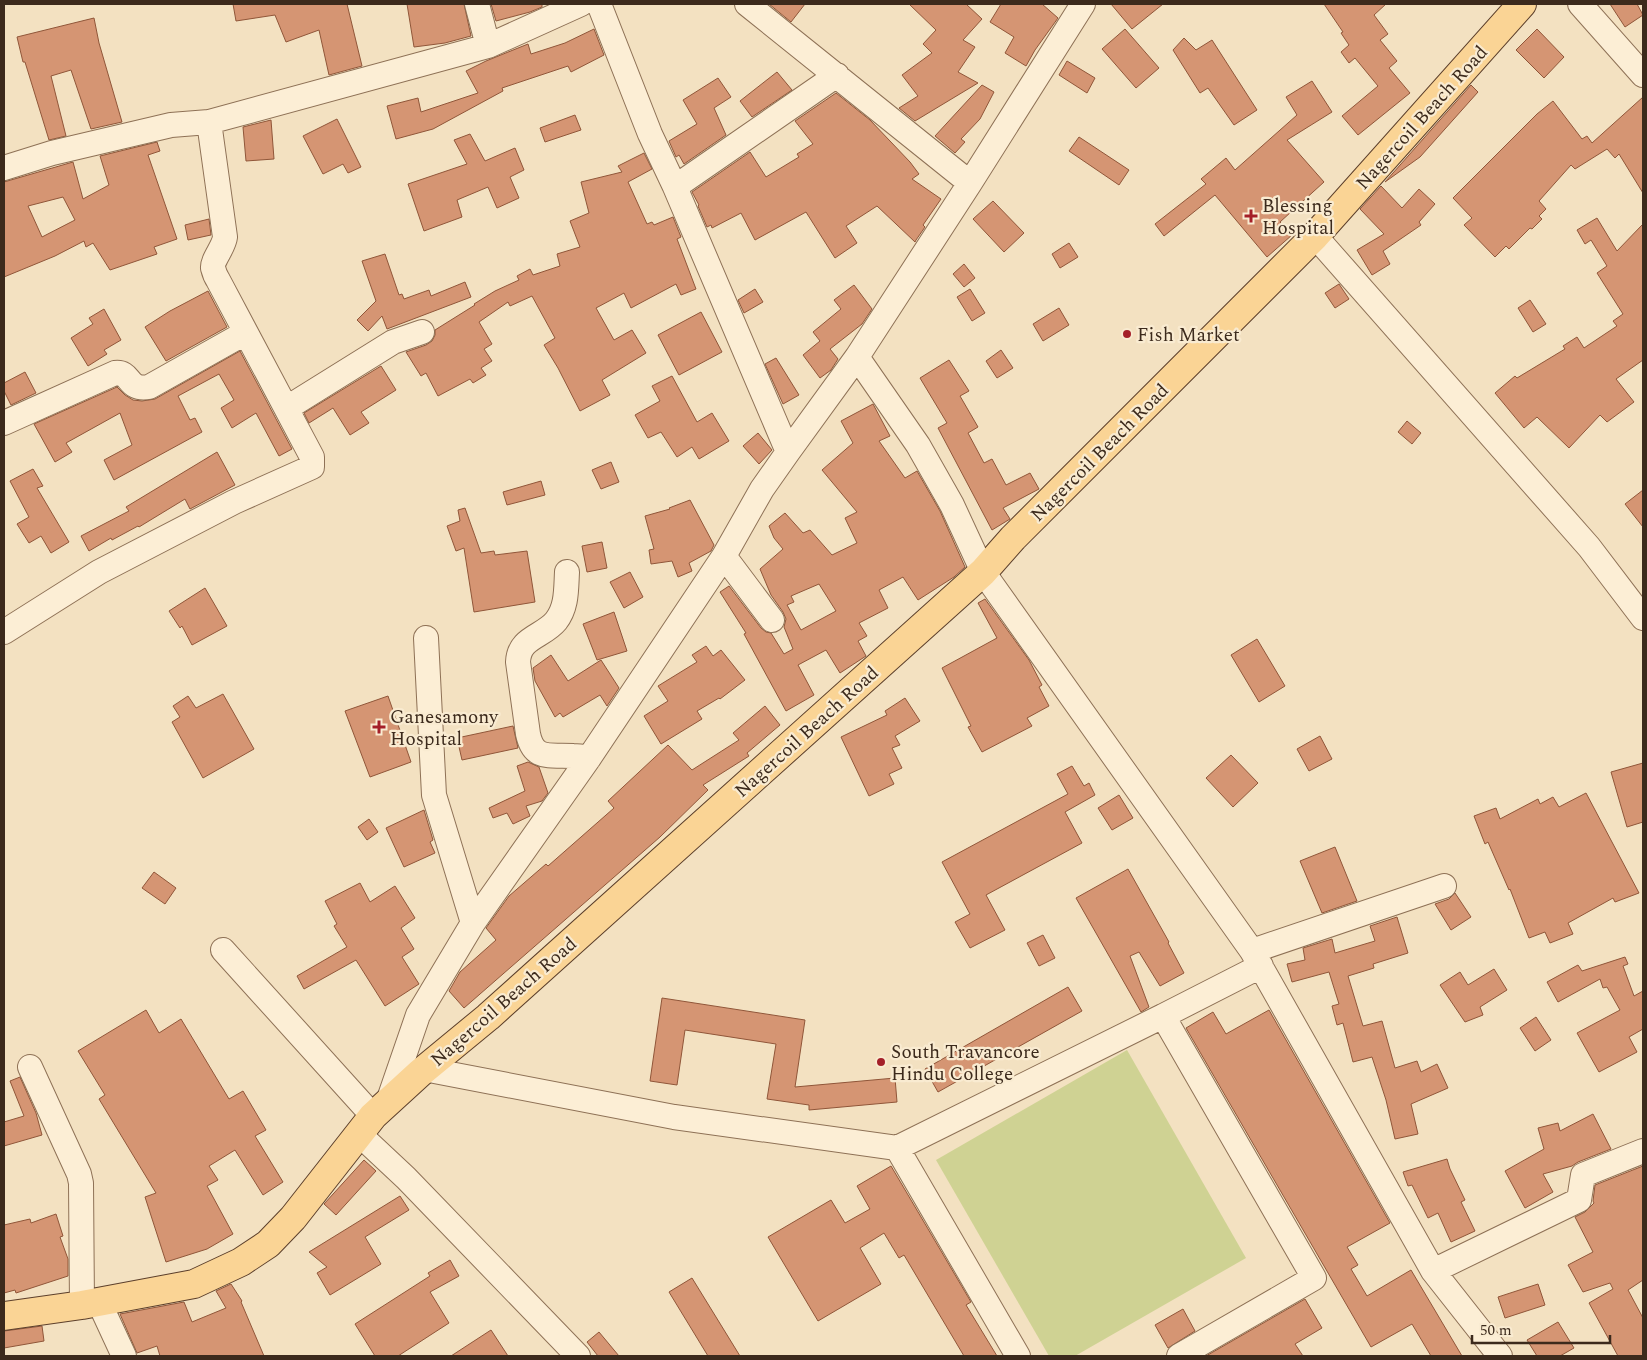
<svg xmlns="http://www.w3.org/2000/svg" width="1647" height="1360" font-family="Spectral,serif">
<rect width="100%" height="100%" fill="#f3e1c1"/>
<path fill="#cfd293" d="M 1127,1050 L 1246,1258 L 1075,1356 L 1049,1356 L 936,1160 Z"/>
<path fill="#d59573" stroke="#905639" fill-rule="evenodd" d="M 233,4 L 347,4 L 362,66 L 329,75 L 319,30 L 286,42 L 275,15 L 236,21 Z
M 407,4 L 464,4 L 471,36 L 445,43 L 414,47 Z
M 491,4 L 542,4 L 542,7 L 530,12 L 496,21 Z
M 769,4 L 805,4 L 791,22 Z
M 909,4 L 966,4 L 982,19 L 963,40 L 975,47 L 958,72 L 978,83 L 915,121 L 899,108 L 918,96 L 902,75 L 932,53 L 923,44 L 936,30 Z
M 1001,4 L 1042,4 L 1058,18 L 1035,50 L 1026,66 L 1005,53 L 1014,37 L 990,22 Z
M 1111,4 L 1163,4 L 1132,29 Z
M 1324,4 L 1386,4 L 1374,15 L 1388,34 L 1380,40 L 1397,61 L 1389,68 L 1410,93 L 1358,135 L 1342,116 L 1378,86 L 1355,58 L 1349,63 L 1341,52 L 1349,45 L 1341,33 L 1343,32 Z
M 1610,4 L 1637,4 L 1643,15 L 1625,27 Z
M 94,18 L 99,43 L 122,122 L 91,129 L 71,70 L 51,76 L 66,136 L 49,140 L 25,62 L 23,62 L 17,37 Z
M 594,29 L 604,55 L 571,72 L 568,66 L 502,88 L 503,91 L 433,129 L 396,139 L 387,106 L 418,98 L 421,112 L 478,93 L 466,71 L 486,61 L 528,44 L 531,54 L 565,43 Z
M 1125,29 L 1159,68 L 1136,88 L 1102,49 Z
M 1537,29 L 1564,57 L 1544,78 L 1516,50 Z
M 1184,38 L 1196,50 L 1212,40 L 1257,110 L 1234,125 L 1208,88 L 1200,93 L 1173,50 Z
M 1067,61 L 1095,78 L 1087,93 L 1059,75 Z
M 777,72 L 792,90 L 752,117 L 740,101 Z
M 718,78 L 731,97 L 714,108 L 726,135 L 684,164 L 679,155 L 676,157 L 669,141 L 697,124 L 683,100 Z
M 1312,81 L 1332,112 L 1287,140 L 1324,182 L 1280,222 L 1292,235 L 1267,257 L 1215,195 L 1164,236 L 1155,224 L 1206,184 L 1201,179 L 1226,158 L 1235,170 L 1297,115 L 1286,97 Z
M 982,85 L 994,92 L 980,119 L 961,139 L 965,142 L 955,153 L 935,136 Z
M 1471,85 L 1478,92 L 1420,157 L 1385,182 Z
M 836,93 L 870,120 L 910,162 L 919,174 L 912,179 L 941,199 L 923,225 L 925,227 L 916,240 L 915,242 L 877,206 L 846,226 L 857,243 L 835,258 L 806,212 L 755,240 L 741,213 L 712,228 L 711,225 L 707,227 L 698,206 L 699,205 L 692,192 L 750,152 L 766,177 L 799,157 L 797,154 L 813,144 L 795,121 Z
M 1643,97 L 1643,193 L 1619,154 L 1615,158 L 1607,149 L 1575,169 L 1571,165 L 1539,201 L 1546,209 L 1539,216 L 1542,219 L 1532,229 L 1530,228 L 1509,249 L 1506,246 L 1495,257 L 1464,225 L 1472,218 L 1453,198 L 1537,114 L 1553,101 L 1582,139 L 1587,136 L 1592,143 Z
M 575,115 L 581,130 L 545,142 L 540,128 Z
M 337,119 L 361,167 L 348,173 L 343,164 L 323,174 L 303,136 Z
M 271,120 L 274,159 L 246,161 L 243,127 Z
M 470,134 L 485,161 L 515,148 L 524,170 L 510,177 L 519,198 L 497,208 L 488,187 L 457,200 L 462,217 L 424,231 L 408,184 L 467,164 L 454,140 Z
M 1079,137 L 1129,170 L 1119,185 L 1069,151 Z
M 157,142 L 160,151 L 148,155 L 177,239 L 154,247 L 157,254 L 110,270 L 93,243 L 86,247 L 84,241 L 55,256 L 4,277 L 4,182 L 73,162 L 83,199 L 109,185 L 100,156 ZM 63,197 L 75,220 L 42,237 L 28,206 Z
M 644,153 L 652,169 L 628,182 L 647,224 L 652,222 L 654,225 L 673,217 L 681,237 L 677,239 L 696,289 L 681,295 L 676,284 L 631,308 L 624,293 L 596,308 L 614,340 L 632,330 L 646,353 L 602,380 L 610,395 L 580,411 L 558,368 L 544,345 L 555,338 L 532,296 L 510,306 L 508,302 L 479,322 L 492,344 L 484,349 L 492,361 L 481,368 L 486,375 L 473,383 L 470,379 L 438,396 L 426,373 L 421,376 L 406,352 L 426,345 L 432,341 L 435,335 L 435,330 L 475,305 L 474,304 L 495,291 L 519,280 L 517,276 L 530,269 L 533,275 L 560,266 L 557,254 L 580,247 L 570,221 L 589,213 L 581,182 L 622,172 L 618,166 Z
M 1381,186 L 1402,208 L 1419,189 L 1435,204 L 1419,222 L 1421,225 L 1383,251 L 1390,264 L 1372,275 L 1357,250 L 1384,234 L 1360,209 Z
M 993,201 L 1024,233 L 1004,252 L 973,219 Z
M 1597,218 L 1617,251 L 1643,224 L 1643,360 L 1616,379 L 1634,402 L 1607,422 L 1600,415 L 1569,448 L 1537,417 L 1524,428 L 1495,393 L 1515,376 L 1517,378 L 1565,349 L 1563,346 L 1577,337 L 1584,348 L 1617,326 L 1613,321 L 1623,314 L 1597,273 L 1607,266 L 1591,240 L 1585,244 L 1577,230 Z
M 209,219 L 211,235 L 188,240 L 185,225 Z
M 1069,243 L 1078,257 L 1060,268 L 1052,254 Z
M 385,254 L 399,295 L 402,294 L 404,299 L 429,290 L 431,296 L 465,282 L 471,297 L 387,329 L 382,316 L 368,331 L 357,320 L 376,301 L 362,261 Z
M 964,264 L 975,278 L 964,287 L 953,274 Z
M 1339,284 L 1349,299 L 1335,308 L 1325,293 Z
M 854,285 L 872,309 L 862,324 L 830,349 L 838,359 L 831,370 L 820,378 L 803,355 L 820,341 L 813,332 L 841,309 L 834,300 Z
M 755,289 L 763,302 L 744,313 L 738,300 Z
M 970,289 L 985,313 L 972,321 L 957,297 Z
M 208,291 L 227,327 L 166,361 L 145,327 L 170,311 Z
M 1530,300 L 1546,324 L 1533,332 L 1518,308 Z
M 1059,308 L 1069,325 L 1043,341 L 1033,324 Z
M 104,309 L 121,340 L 104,350 L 107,354 L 88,366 L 71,338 L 93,324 L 89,318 Z
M 701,312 L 722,352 L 679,375 L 658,335 Z
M 1001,350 L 1013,368 L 997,378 L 986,361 Z
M 240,351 L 292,449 L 279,456 L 256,413 L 232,428 L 221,408 L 234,400 L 219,374 L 178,396 L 190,420 L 195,418 L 202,432 L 114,480 L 104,460 L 132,445 L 120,413 L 66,443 L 72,452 L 55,462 L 34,424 L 117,387 L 125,395 L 133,400 L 142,401 L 155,399 Z
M 776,358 L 799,395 L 783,404 L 765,364 Z
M 949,360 L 969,391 L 960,396 L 978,427 L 968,433 L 984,463 L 992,459 L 1006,485 L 1030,473 L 1039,489 L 1003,508 L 1010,519 L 992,530 L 938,428 L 947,423 L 920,378 Z
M 381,366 L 396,390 L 361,412 L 369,423 L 350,435 L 333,408 L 309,423 L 304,413 Z
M 25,372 L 36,393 L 11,405 L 4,391 L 4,383 Z
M 672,376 L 697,422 L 712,413 L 729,441 L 699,459 L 692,447 L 677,457 L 661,432 L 648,438 L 635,415 L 660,401 L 652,386 Z
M 873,404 L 890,436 L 879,441 L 905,478 L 917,471 L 940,511 L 965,567 L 954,577 L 918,600 L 903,577 L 879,590 L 888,608 L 859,623 L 867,636 L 858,641 L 866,656 L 840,673 L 826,650 L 798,665 L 814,695 L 786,711 L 744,634 L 746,633 L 720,592 L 729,586 L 761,628 L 766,632 L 771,633 L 784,654 L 793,649 L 784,627 L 786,619 L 783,612 L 771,595 L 760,569 L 783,549 L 774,538 L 769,526 L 785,513 L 803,533 L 810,530 L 832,555 L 857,543 L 845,518 L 857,512 L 822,470 L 853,443 L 841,421 ZM 819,584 L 836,611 L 801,630 L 787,605 L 794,602 L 791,596 Z
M 1407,421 L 1421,433 L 1412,444 L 1398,432 Z
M 758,433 L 772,450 L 759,464 L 743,446 Z
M 217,452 L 235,485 L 190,509 L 185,499 L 139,527 L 138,526 L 112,540 L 111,538 L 89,551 L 81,536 L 129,511 L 126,507 Z
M 611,462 L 619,482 L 601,489 L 592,470 Z
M 33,469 L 43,486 L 37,488 L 69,542 L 51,553 L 41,536 L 29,543 L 17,524 L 29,517 L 10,481 Z
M 541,481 L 545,495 L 507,505 L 503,492 Z
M 1643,490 L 1643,527 L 1625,504 Z
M 690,500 L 714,545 L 711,551 L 689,563 L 692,571 L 678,577 L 672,561 L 651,564 L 649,550 L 654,549 L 645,516 L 670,509 L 669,508 Z
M 465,508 L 481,553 L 494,551 L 495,555 L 527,551 L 535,602 L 474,612 L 464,548 L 456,551 L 447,526 L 460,521 L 458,510 Z
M 602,542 L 607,568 L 587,572 L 582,546 Z
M 630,572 L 643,597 L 624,608 L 610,582 Z
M 205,588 L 227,626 L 192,645 L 182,626 L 180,628 L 169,611 Z
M 985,599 L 1029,660 L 1042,685 L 1039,687 L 1049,706 L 1027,718 L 1032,726 L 982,752 L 968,727 L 971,726 L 942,668 L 997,638 L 978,603 Z
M 614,612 L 627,651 L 597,660 L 583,624 Z
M 1257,639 L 1285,686 L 1259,702 L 1231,655 Z
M 706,646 L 713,656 L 721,650 L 745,680 L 720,699 L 719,698 L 697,711 L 702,719 L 661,744 L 644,716 L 668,701 L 658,686 L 697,662 L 692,655 Z
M 551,655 L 568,681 L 601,660 L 619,688 L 607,706 L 600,695 L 563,717 L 560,713 L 555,717 L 535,681 L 533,668 Z
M 223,694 L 254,749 L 203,778 L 172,722 L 180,717 L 173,706 L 188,696 L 196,708 Z
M 388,696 L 411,762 L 370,777 L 345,711 Z
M 905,698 L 920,721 L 895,736 L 900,745 L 892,748 L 902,768 L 889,774 L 894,784 L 869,796 L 841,737 L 887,715 L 885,711 Z
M 765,706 L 780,725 L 747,753 L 749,756 L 703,785 L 708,790 L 660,837 L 464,1008 L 449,991 L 460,972 L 496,940 L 486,928 L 509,896 L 546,864 L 548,866 L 614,808 L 608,801 L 668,745 L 692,770 L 739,740 L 733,733 Z
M 513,726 L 518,748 L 462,760 L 457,738 Z
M 1320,736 L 1332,759 L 1309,771 L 1297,749 Z
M 1231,755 L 1258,783 L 1233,807 L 1206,778 Z
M 528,762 L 539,767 L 548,793 L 542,801 L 526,806 L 530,816 L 513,824 L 507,813 L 493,818 L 489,808 L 525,791 L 517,766 Z
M 1643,763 L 1643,822 L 1627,827 L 1611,772 Z
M 1072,766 L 1084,786 L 1089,783 L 1095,795 L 1065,812 L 1082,843 L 986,895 L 1005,930 L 970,948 L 955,922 L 970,914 L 942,862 L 1068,794 L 1057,774 Z
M 1586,793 L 1639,893 L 1615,902 L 1613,898 L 1568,923 L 1573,934 L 1550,943 L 1545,932 L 1529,938 L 1510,889 L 1509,890 L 1488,842 L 1485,844 L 1474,816 L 1496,808 L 1500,819 L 1538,799 L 1540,804 L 1553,797 L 1559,807 Z
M 1119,795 L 1133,818 L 1112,830 L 1098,808 Z
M 424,810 L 433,840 L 430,842 L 435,853 L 404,867 L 386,828 Z
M 369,819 L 378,832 L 367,840 L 358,827 Z
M 1335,847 L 1357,901 L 1322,913 L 1300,861 Z
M 1128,869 L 1169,942 L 1168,943 L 1184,973 L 1160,986 L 1139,952 L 1130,956 L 1149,1007 L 1141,1012 L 1076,898 Z
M 154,872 L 176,888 L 165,904 L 142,888 Z
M 360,883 L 370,902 L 395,886 L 415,918 L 401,928 L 414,949 L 402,957 L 419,984 L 385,1006 L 356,960 L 304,989 L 297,976 L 347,947 L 334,926 L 337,924 L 325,901 Z
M 1455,893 L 1471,917 L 1451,930 L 1435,904 L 1449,899 Z
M 1397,917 L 1408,953 L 1373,964 L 1374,968 L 1348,976 L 1363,1026 L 1382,1021 L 1395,1068 L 1417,1061 L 1421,1072 L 1437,1064 L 1448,1088 L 1411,1104 L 1418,1134 L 1395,1139 L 1386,1100 L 1372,1057 L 1353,1062 L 1343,1023 L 1337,1025 L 1332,1006 L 1339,1004 L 1329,972 L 1292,982 L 1287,964 L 1305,960 L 1303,948 L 1332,939 L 1335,953 L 1375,941 L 1370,926 Z
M 1043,935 L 1055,958 L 1039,966 L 1027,943 Z
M 1625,957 L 1628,964 L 1623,966 L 1634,996 L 1643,991 L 1643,1029 L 1629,1037 L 1637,1052 L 1599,1072 L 1577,1033 L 1620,1010 L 1607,987 L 1603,988 L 1600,979 L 1558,1002 L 1547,982 L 1578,965 L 1582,971 Z
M 1494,969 L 1507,990 L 1480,1007 L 1483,1015 L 1465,1022 L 1440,985 L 1460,972 L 1468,985 Z
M 1068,987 L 1082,1011 L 938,1092 L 925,1069 Z
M 662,998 L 805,1020 L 795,1087 L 895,1078 L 897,1102 L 809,1110 L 809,1105 L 767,1099 L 776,1044 L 685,1030 L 677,1085 L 650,1081 Z
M 146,1010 L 159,1033 L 181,1019 L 229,1099 L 243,1091 L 266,1130 L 255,1136 L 283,1182 L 263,1195 L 235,1150 L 209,1166 L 218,1180 L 207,1186 L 233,1234 L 207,1249 L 166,1262 L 145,1197 L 156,1193 L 99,1099 L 105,1095 L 78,1051 Z
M 1269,1010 L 1390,1223 L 1347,1247 L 1358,1265 L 1351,1269 L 1367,1296 L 1411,1270 L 1462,1356 L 1431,1356 L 1412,1324 L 1371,1347 L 1186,1028 L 1213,1012 L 1226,1034 Z
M 1536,1017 L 1551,1040 L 1535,1051 L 1520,1028 Z
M 20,1077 L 36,1113 L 42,1135 L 4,1146 L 4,1122 L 24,1116 L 10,1081 Z
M 1593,1114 L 1611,1149 L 1578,1162 L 1572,1166 L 1543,1174 L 1553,1192 L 1525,1208 L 1505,1171 L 1544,1149 L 1538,1128 L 1558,1123 L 1560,1131 Z
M 1447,1159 L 1450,1169 L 1465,1200 L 1461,1202 L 1475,1231 L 1451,1242 L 1438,1213 L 1428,1218 L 1412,1185 L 1408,1186 L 1403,1172 Z
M 364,1160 L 376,1171 L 336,1215 L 324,1204 Z
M 891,1166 L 971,1302 L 966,1305 L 997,1356 L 964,1356 L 904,1255 L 899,1258 L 884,1233 L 860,1248 L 881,1284 L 818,1321 L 768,1237 L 831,1200 L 845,1223 L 870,1209 L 857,1186 Z
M 1643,1166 L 1643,1280 L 1628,1290 L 1643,1318 L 1643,1356 L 1618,1356 L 1589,1303 L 1613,1289 L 1610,1283 L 1583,1292 L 1568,1265 L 1593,1252 L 1575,1217 L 1585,1212 L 1594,1203 L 1593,1201 L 1595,1185 Z
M 400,1196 L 409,1210 L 365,1237 L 381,1264 L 330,1295 L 317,1273 L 327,1267 L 309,1252 Z
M 56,1214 L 63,1236 L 60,1237 L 68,1259 L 68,1276 L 16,1293 L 15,1290 L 4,1293 L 4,1225 L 30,1219 L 31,1223 Z
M 450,1260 L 459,1276 L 430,1292 L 449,1323 L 398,1356 L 375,1356 L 355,1324 L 430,1276 L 428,1273 Z
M 692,1278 L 740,1356 L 708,1356 L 669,1292 Z
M 231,1284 L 242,1301 L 241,1302 L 264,1356 L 160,1356 L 157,1346 L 137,1353 L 120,1314 L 184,1302 L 192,1322 L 226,1308 L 216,1291 Z
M 1538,1284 L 1545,1305 L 1505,1318 L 1498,1297 Z
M 1305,1299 L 1322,1328 L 1295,1344 L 1303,1356 L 1206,1356 Z
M 1183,1309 L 1195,1331 L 1168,1348 L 1155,1325 Z
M 1558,1322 L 1574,1348 L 1560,1356 L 1537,1356 L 1527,1340 Z
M 42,1326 L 44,1341 L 4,1348 L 4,1331 Z
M 491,1330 L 508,1356 L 451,1356 Z
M 599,1332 L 619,1356 L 598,1356 L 587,1342 Z"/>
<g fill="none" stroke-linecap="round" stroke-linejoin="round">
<defs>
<path id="minor" d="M 477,4 L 488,46
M 599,4 L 650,134 L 675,187 L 788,452
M 747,4 L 970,183
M 1580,4 L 1643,75
M 4,168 L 52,153 L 171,125 L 209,122 L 488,46 L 581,4
M 675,187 L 837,75
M 1315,236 L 1589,547 L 1643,618
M 857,357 L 918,445 L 952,505 L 983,572 L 1252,951 L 1433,1271 L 1500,1356
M 287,408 L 393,342 L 422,332
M 4,423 L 115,373 C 132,371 126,391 149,387 L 245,333
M 724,556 L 772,620
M 567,572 C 566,590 567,607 556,621 C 543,637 519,637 518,662 L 528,734 C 534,762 551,754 573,756 C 578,756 584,757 589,758
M 4,632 L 99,572 L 234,502 L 312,467 L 312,457 L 218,280 C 216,277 214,272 213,268 C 212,260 224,247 225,237 L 209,122
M 426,638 L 434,795 L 473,923
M 223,950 L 373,1116
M 1252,951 L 1444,886
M 1163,1016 L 1261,966
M 30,1067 L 79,1174 L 81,1183 L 82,1305
M 424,1069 L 674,1117 L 897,1148
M 388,1102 L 418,1015 L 473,923 L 589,758 L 724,556 L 762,489 L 788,452 L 857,357 L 970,183 L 1083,4
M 359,1134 L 406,1178 L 578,1356
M 1433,1271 L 1579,1200 L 1583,1175 L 1643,1151
M 99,1302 L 124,1356
M 1018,1356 L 897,1148 L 1163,1016 L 1314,1278 L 1179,1356"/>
<path id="major" d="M 4,1316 L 82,1305 L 194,1284 L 241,1262 L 268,1244 L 293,1218 L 373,1116 L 420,1073 L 488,1017 L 983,572 L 1013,538 L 1315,236 L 1522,4"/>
</defs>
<use href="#minor" stroke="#8e7156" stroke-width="26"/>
<use href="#major" stroke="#5c3f2b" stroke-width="30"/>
<use href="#minor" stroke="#fceed5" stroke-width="24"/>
<use href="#major" stroke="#fad495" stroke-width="28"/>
</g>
<g fill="#a41f28" stroke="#f9ebd1" stroke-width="2">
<path d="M1248.5 208.5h5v5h5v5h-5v5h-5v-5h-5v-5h5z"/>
<circle cx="1127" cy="334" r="5"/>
<path d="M376.5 719.5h5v5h5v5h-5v5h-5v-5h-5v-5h5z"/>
<circle cx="881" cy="1062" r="5"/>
</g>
<g text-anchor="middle" stroke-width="4.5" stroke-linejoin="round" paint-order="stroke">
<g font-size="19" fill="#3c2a1c" stroke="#f9ebd1">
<text transform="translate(1421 117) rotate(-48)" y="7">Nagercoil Beach Road</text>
<text transform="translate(1099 452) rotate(-45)" y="7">Nagercoil Beach Road</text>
<text transform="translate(806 731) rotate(-42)" y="7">Nagercoil Beach Road</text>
<text transform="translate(503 1001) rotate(-41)" y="7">Nagercoil Beach Road</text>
</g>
<g font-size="19" fill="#3c2a1c" stroke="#f9ebd1" text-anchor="start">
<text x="1262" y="212">Blessing<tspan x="1262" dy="22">Hospital</tspan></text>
<text x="1137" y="341">Fish Market</text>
<text x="390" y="723">Ganesamony<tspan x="390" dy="22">Hospital</tspan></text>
<text x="891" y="1058">South Travancore<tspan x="891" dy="22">Hindu College</tspan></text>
</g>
</g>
<rect width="1647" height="1360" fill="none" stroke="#3c2a1c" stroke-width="10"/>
<path d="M1472 1335v8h138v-8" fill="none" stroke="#3c2a1c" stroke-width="2.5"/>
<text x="1480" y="1335" font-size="15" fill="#3c2a1c" stroke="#f9ebd1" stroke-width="4" paint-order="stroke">50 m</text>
</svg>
